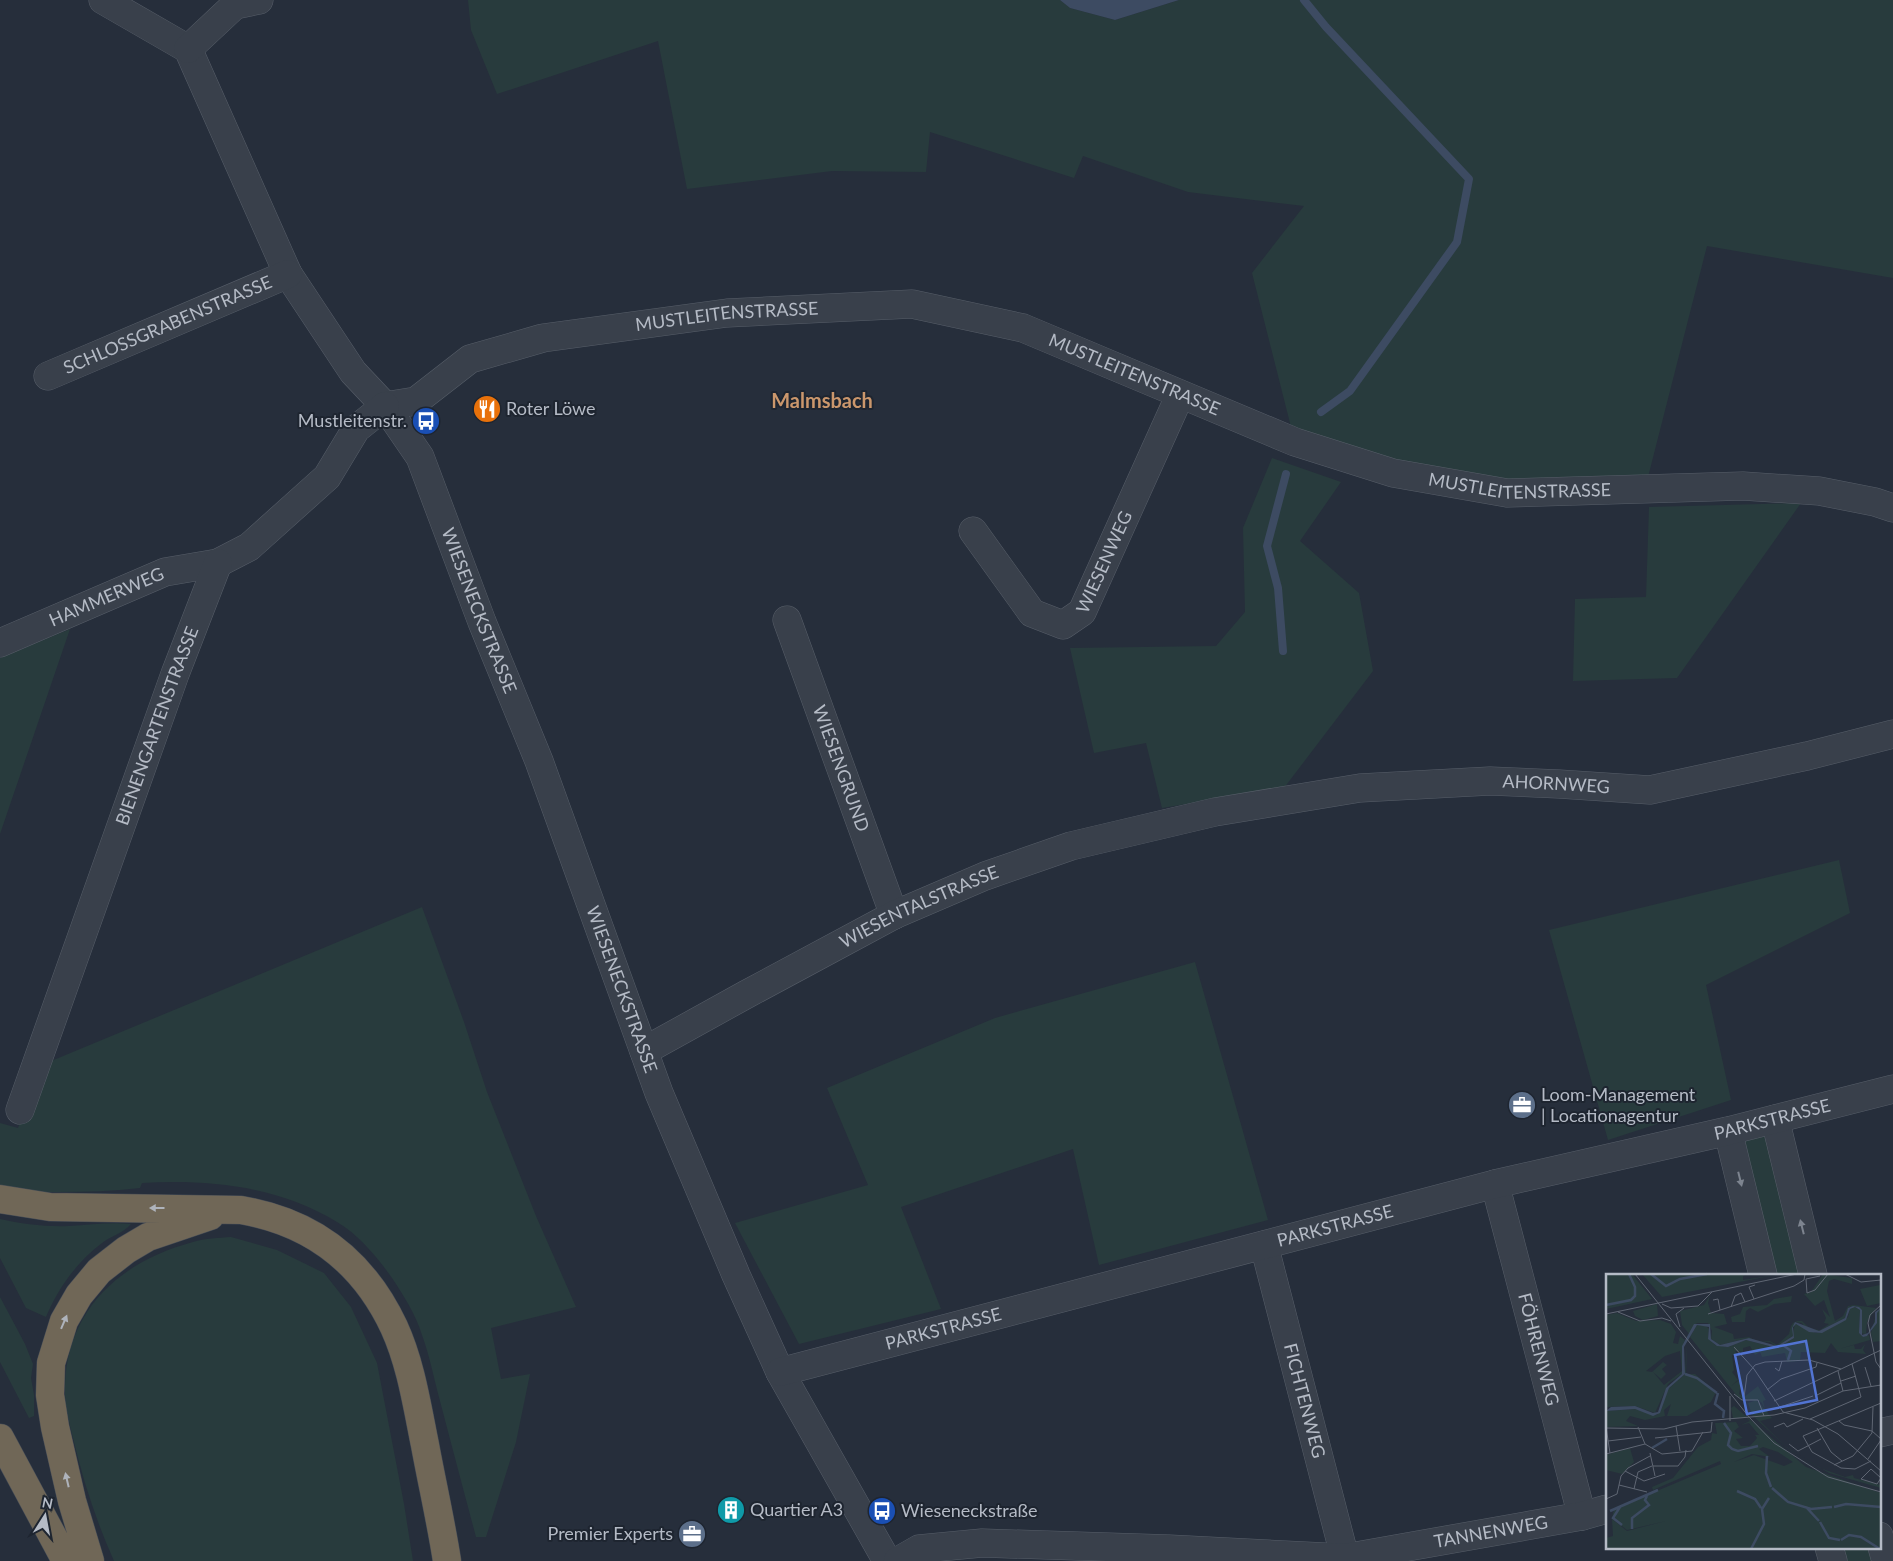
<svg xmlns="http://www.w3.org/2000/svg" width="1893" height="1561" font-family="Lato,sans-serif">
<rect width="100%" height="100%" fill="#262e3b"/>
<path fill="#283b3d" d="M 468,0 L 1060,0 L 1070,8 L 1115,20 L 1179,0 L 1893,0 L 1893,278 L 1707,246 L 1647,481 L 1509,484 L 1401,465 L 1291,427 L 1252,273 L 1304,206 L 1188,192 L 1083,156 L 1074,178 L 930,132 L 926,172 L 832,171 L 687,189 L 658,41 L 497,94 L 471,30 Z
M 1272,458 L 1341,482 L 1300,541 L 1359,593 L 1373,671 L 1284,788 L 1162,808 L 1146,743 L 1094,753 L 1070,648 L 1216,646 L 1245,612 L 1243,528 Z
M 1801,503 L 1677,678 L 1573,681 L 1575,599 L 1646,597 L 1649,507 Z
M 70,629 L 0,834 L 0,658 Z
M 1839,860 L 1850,913 L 1706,985 L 1731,1100 L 1608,1140 L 1549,930 Z
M 422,907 L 464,1022 L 487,1092 L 536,1216 L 576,1307 L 491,1328 L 501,1379 L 530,1374 L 516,1442 L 486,1537 L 476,1537 C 464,1492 452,1447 440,1401 C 434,1379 430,1357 422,1335 C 416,1315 404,1296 392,1278 C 377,1257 359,1235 337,1222 C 279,1186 208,1179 142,1183 L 140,1188 C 113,1191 86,1192 58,1192 C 39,1192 19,1192 0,1188 L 0,1123 L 18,1128 L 44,1064 Z
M 1195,962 L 1268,1220 L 1099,1265 L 1073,1149 L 901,1207 L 941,1309 L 799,1344 L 735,1223 L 868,1185 L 827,1088 L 995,1018 Z
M 1774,1134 L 1808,1275 L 1776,1275 L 1745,1141 Z
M 0,1219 C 22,1224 46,1227 69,1226 C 90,1225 110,1222 131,1224 C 124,1233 111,1236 102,1243 C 77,1262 58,1288 46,1317 L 26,1308 L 0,1258 Z
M 231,1237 L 277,1250 L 324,1273 L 351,1307 L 377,1363 L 404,1504 L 413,1561 L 114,1561 C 96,1521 83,1480 73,1438 C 69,1421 64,1404 65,1386 C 67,1308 122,1261 193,1242 C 205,1238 219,1238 231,1237 Z
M 0,1297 L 25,1344 L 33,1364 L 31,1378 L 34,1395 L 34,1416 L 29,1418 L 0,1362 Z
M 1844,1547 L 1877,1547 L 1880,1561 L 1847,1561 Z"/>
<path fill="#3d4b62" d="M 1060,0 L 1179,0 L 1115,20 L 1070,8 Z"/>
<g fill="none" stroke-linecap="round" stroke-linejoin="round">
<path stroke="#3d4b62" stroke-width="8" d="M 1304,0 L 1326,27 L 1469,179 L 1457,242 L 1350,391 L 1321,412
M 1283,651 L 1278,588 L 1267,546 L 1286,474"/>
<defs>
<g id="minor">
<path id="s1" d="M 103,0 L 188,49 L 288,274 L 353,372 L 385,406 L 420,457 L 482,622 L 539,761 L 659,1093 L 736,1275 L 780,1372 L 887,1561"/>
<path d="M 188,49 L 235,5 L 259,0"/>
<path id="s2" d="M 48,376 L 288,274"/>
<path id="s3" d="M 385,406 L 416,401 L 470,359 L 543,338 L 727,313 L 912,304 L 1023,328 L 1295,442 L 1393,473 L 1507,493 L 1743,486 L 1819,491 L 1875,502 L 1893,508"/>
<path id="s4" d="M 973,531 L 1032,613 L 1063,625 L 1082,612 L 1180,395"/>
<path id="s5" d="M 787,620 L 894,915"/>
<path id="s6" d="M 0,643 L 165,572 L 218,563 L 249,547 L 327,477 L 356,429 L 385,406"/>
<path id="s7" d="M 644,1051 L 747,994 L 894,915 L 985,876 L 1071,846 L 1215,812 L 1360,788 L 1490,781 L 1559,784 L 1650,790 L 1807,756 L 1893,734"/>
<path id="s8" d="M 20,1110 L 175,674 L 218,563"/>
<path d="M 1775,1119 L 1813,1275"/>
<path d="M 1728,1131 L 1763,1275"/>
<path id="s9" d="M 1495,1184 L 1582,1516"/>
<path id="s10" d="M 1264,1245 L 1345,1558"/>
<path id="s11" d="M 780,1372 L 1495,1184 L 1728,1131 L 1893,1089"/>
<path d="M 1879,1433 L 1893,1430"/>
<path d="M 1879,1536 L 1886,1561"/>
<path d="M 1829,1547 L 1833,1561"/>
<path id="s12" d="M 898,1561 L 919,1549 L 982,1543 L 1169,1549 L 1345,1558 L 1582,1516 L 1607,1509"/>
</g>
<path id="motorway" d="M 0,1199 L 50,1207 L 241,1210 C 312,1222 363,1261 394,1327 C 411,1364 417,1406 425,1445 C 432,1483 441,1522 447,1561
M 0,1438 L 66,1561
M 90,1561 L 72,1501 L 55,1427 L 50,1395 L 51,1363 L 64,1321 L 79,1295 L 99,1271 L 126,1250 L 148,1237 L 210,1216"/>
</defs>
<use href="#minor" stroke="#575e69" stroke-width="29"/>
<use href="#motorway" stroke="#444b56" stroke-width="29"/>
<use href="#minor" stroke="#39404b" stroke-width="28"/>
<use href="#motorway" stroke="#706757" stroke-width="28"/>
</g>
<defs><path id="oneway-solid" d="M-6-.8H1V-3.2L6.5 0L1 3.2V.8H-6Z" transform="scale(1.25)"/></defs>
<g fill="#7d848f">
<use href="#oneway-solid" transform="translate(1740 1179) rotate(76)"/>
<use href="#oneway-solid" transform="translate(1802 1227) rotate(-104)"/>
</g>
<g fill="#aeb3bb">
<use href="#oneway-solid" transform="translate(157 1208) rotate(180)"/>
<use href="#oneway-solid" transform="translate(64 1322) rotate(-67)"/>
<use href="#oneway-solid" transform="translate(67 1480) rotate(-103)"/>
</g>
<defs>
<symbol id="restaurant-disc" viewBox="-11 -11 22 22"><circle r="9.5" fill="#e8710a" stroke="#1e2530"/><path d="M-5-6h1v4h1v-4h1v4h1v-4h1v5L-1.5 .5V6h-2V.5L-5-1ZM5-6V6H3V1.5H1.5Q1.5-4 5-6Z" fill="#fff"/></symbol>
<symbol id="bus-disc" viewBox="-11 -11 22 22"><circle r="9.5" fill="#1a4fb4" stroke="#1e2530"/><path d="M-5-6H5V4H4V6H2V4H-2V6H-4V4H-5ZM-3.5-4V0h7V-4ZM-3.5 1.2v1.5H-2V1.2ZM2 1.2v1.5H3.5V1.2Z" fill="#fff"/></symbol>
<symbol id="office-disc" viewBox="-11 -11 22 22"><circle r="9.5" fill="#5c6f8a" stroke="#1e2530"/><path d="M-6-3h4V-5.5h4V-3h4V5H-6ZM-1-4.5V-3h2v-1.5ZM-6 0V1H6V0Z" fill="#fff"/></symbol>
<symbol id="building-disc" viewBox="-11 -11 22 22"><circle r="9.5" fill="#0f9aa8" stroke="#1e2530"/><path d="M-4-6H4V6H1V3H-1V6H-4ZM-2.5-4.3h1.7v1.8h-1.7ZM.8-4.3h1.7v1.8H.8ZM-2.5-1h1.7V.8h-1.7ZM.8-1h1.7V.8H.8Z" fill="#fff"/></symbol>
</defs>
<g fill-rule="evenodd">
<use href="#restaurant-disc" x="471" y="393" width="32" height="32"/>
<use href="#bus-disc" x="410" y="405" width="32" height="32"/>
<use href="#office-disc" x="1506" y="1089" width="32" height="32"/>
<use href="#building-disc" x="715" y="1494" width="32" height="32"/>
<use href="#bus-disc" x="866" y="1495" width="32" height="32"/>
<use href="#office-disc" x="676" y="1518" width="32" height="32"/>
</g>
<g text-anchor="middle" stroke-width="4" stroke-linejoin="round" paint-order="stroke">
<g font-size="18" fill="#b5bbc6" stroke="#1e2530">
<text dy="6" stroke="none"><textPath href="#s3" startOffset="361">MUSTLEITENSTRASSE</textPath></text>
<text dy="6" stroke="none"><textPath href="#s2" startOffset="130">SCHLOSSGRABENSTRASSE</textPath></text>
<text dy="6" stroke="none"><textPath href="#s3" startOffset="781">MUSTLEITENSTRASSE</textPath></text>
<text dy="6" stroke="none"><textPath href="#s3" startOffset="1186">MUSTLEITENSTRASSE</textPath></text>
<text dy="6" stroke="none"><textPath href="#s4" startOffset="212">WIESENWEG</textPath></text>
<text dy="6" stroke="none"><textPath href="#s6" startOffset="116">HAMMERWEG</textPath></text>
<text dy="6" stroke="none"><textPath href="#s1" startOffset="735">WIESENECKSTRASSE</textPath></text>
<text dy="6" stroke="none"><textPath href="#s8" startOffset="408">BIENENGARTENSTRASSE</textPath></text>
<text dy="6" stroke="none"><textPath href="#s5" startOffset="158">WIESENGRUND</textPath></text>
<text dy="6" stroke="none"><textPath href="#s7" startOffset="966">AHORNWEG</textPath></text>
<text dy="6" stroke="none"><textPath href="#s7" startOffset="311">WIESENTALSTRASSE</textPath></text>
<text dy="6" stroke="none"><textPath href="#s1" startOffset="1140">WIESENECKSTRASSE</textPath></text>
<text dy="6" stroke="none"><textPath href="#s11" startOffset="1024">PARKSTRASSE</textPath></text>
<text dy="6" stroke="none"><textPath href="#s11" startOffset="574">PARKSTRASSE</textPath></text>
<text dy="6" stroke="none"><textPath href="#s11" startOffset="169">PARKSTRASSE</textPath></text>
<text dy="6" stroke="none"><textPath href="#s9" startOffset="171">FÖHRENWEG</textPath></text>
<text dy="6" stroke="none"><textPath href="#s10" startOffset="161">FICHTENWEG</textPath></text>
<text dy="6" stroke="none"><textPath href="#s12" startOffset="599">TANNENWEG</textPath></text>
</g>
<g font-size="18" fill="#b5bbc6" stroke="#1e2530" text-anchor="start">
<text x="506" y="415">Roter Löwe</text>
<text x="407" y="427" text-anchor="end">Mustleitenstr.</text>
<text x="1541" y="1101">Loom-Management<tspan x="1541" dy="21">| Locationagentur</tspan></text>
<text x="750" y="1516">Quartier A3</text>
<text x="901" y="1517">Wieseneckstraße</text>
<text x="673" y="1540" text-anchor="end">Premier Experts</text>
</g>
<g font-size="20" font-weight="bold" fill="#cb976c" stroke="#1e2530">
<text x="822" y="408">Malmsbach</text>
</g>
</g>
<g transform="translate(1606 1274)">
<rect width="275" height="275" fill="#262e3b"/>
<path d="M 0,0 L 26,0 L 46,25 L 0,35 ZM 36,0 L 142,0 L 137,2 L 137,6 L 169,1 L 56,23 ZM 217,0 L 246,4 L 246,10 L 228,5 L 223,7 L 221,17 L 229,47 L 237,42 L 242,32 L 248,31 L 270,34 L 261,48 L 260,60 L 254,59 L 256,38 L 250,32 L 243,33 L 239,44 L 213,57 L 204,56 L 199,54 L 196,49 L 189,48 L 187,62 L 171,72 L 168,71 L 164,68 L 152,68 L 143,64 L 114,71 L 105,65 L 106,57 L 102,49 L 91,49 L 83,60 L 76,51 L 74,37 L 98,31 L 104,21 L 102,29 L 105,39 L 118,40 L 121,50 L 108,53 L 127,60 L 128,65 L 143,63 L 152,68 L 164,67 L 171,71 L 183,60 L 185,52 L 187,49 L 191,47 L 196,47 L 204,55 L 214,56 L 223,50 L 218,49 L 220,44 L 216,35 L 224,43 L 218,26 L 209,32 L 198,20 L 205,18 ZM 274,11 L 275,29 L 261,32 L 254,15 ZM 186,22 L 185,28 L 168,30 L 152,38 L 144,34 L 140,37 L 139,48 L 126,48 L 125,43 L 134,40 L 137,33 L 161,31 L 168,25 ZM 51,30 L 52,42 L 37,46 L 29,42 L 27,37 ZM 249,33 L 254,36 L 253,59 L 257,63 L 263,61 L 264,66 L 233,75 L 248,71 L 249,75 L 255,75 L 259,70 L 257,76 L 260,80 L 232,78 L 225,69 L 219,79 L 195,78 L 194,87 L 181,88 L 179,79 L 156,83 L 154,78 L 149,81 L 144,72 L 137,74 L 137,78 L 129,77 L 131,80 L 126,81 L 128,96 L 126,98 L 132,106 L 125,112 L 136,104 L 133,120 L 138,123 L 152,112 L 160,126 L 157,127 L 159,135 L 155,128 L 132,123 L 84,63 L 91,51 L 99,51 L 103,55 L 102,63 L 109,71 L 122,73 L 140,66 L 171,74 L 188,64 L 187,53 L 190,50 L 210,59 L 219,57 L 242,43 L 244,35 ZM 275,36 L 275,67 L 267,68 L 265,59 L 271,37 ZM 11,39 L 30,47 L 54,46 L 65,50 L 70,58 L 67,69 L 72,70 L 74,62 L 79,66 L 76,73 L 76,100 L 62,110 L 49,139 L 29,132 L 0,133 L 0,41 ZM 74,77 L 76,97 L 58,111 L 47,98 L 55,105 L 60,100 L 56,95 L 61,91 L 57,88 L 46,98 L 40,97 L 59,82 ZM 81,68 L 80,100 L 89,100 L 110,118 L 105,128 L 81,142 L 61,142 L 65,130 L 58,136 L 59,142 L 39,146 L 24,142 L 20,147 L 32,152 L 0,153 L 0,137 L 29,135 L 51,141 L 63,114 L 79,100 ZM 151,126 L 166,144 L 154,147 L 179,172 L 214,194 L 239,203 L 247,201 L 248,204 L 275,211 L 275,214 L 223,199 L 180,173 L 146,141 L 142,129 ZM 128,132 L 200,193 L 275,219 L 275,275 L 0,275 L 0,264 L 7,262 L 6,245 L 21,257 L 60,247 L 21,256 L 6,244 L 8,235 L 115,190 L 114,187 L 47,216 L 46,213 L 67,204 L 92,173 L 105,166 L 106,159 L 111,160 L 109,149 L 130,148 L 133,153 L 128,157 L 137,164 L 130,165 L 135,172 L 144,172 L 151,164 L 149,161 L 153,161 L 143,149 L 135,151 L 144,147 L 141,144 L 127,144 L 125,134 ZM 157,173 L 172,178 L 187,188 L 178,192 L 148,181 L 128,188 L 146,180 L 164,183 L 153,175 ZM 24,174 L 28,188 L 16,200 L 0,196 L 0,181 Z" fill="#283b3d" fill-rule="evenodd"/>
<path d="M 247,32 L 253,33 L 256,36 L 256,61 L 262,59 L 269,48 L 269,38 L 275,34 L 271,39 L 271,49 L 261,62 L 257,63 L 253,59 L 254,36 L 249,33 L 244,35 L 240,46 L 216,59 L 203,58 L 190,50 L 187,53 L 188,64 L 171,74 L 140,66 L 122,73 L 111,72 L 102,65 L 103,53 L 91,51 L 78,73 L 79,100 L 63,114 L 54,139 L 47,142 L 29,135 L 0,137 L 5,133 L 29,132 L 47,139 L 52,138 L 60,114 L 76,100 L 76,72 L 88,50 L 104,50 L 105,65 L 114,71 L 143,64 L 171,72 L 187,62 L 186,54 L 189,48 L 213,57 L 239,44 L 242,34 Z" fill="#3d4b62"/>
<path fill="none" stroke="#3d4b62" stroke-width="2.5" d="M 45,0 L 60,12 L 74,5 L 101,0M 0,31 L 25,26 L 29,22 L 29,13 L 23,0M 177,71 L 185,77 L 182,86M 79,100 L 91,104 L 111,119M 112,119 L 109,130 L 118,137 L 117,144M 118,149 L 125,159 L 122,171 L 126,175 L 132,177 L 152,172M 46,174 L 61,165M 161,182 L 160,199 L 165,213M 166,214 L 182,228 L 205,235 L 226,233M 131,217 L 149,225 L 155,234M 14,233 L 7,244 L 16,251M 200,233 L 213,247M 228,233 L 240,230 L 275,233M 4,237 L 52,216M 214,248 L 223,264 L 234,266M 26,255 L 26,244 L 43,231 L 39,226 L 41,222M 235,266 L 243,261 L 255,263 L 274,275M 145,275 L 158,250 L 156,235 L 163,224"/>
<path fill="none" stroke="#5f6673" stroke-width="1" d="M 29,0 L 143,143 L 168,169 L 222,203 L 275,218M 239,0 L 255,8 L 275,6M 214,2 L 200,5 L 201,19 L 209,16 L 222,0M 148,25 L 143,13 L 149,11M 107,26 L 112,25 L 114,36M 56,30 L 65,34 L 92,32 L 106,18M 275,31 L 264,41 L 262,49 L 270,88 L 275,95M 125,33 L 129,22 L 135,19 L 139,28M 12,38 L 34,47 L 56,44 L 65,47M 0,40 L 191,0M 102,40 L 188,12 L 198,6 L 199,0M 74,53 L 70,40 L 78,34M 128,73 L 148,95 L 177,138 L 207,146 L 232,160 L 275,197M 259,93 L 265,112M 169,94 L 173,97 L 176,87M 232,97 L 237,117M 235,107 L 250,102M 161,116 L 175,105 L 210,93 L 211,89M 128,120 L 136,126 L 152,126 L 158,142M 209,122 L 235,109M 138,123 L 141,101 L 149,91 L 159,88 L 203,86 L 235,95M 168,127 L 275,76M 174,133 L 207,122M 204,145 L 255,123 L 246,90M 124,147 L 124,122M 233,147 L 238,151 L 266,157 L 275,165M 70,152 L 74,177M 0,153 L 4,179M 32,153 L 39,170 L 56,180 L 86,177 L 97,158M 168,153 L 178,149 L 181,153 L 197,145M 0,154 L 58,155 L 86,148 L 168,141 L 199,134 L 237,117 L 275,111M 211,154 L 225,178 L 236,187M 49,164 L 105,158 L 106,148M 2,167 L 35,163M 183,170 L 192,177 L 215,165M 44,179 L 49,202M 0,180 L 39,170M 262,185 L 275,166M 265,187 L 249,195 L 235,194 L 206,178 L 197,162 L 275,129M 228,191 L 247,182 L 266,159 L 267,133M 47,192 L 72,192 L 79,183 L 80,176M 265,195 L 275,204 L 271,210 L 255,205 ZM 19,197 L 38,207 L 59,200M 13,211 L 41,218M 28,215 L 32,198 L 46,192M 0,225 L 11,220 L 15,202 L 22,194 L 44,182"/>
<path fill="#5274d2" fill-opacity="0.15" stroke="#5274d2" stroke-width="2.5" d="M 200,67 L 211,126 L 141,140 L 129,81 Z"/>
<rect width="275" height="275" fill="none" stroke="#b5bbc6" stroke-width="2.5"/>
</g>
<g transform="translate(45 1516) rotate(11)" stroke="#1e2530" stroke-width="4" paint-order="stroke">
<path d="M0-4L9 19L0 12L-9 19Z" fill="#b5bbc6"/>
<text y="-8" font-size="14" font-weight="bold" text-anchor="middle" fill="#b5bbc6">N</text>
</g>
</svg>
